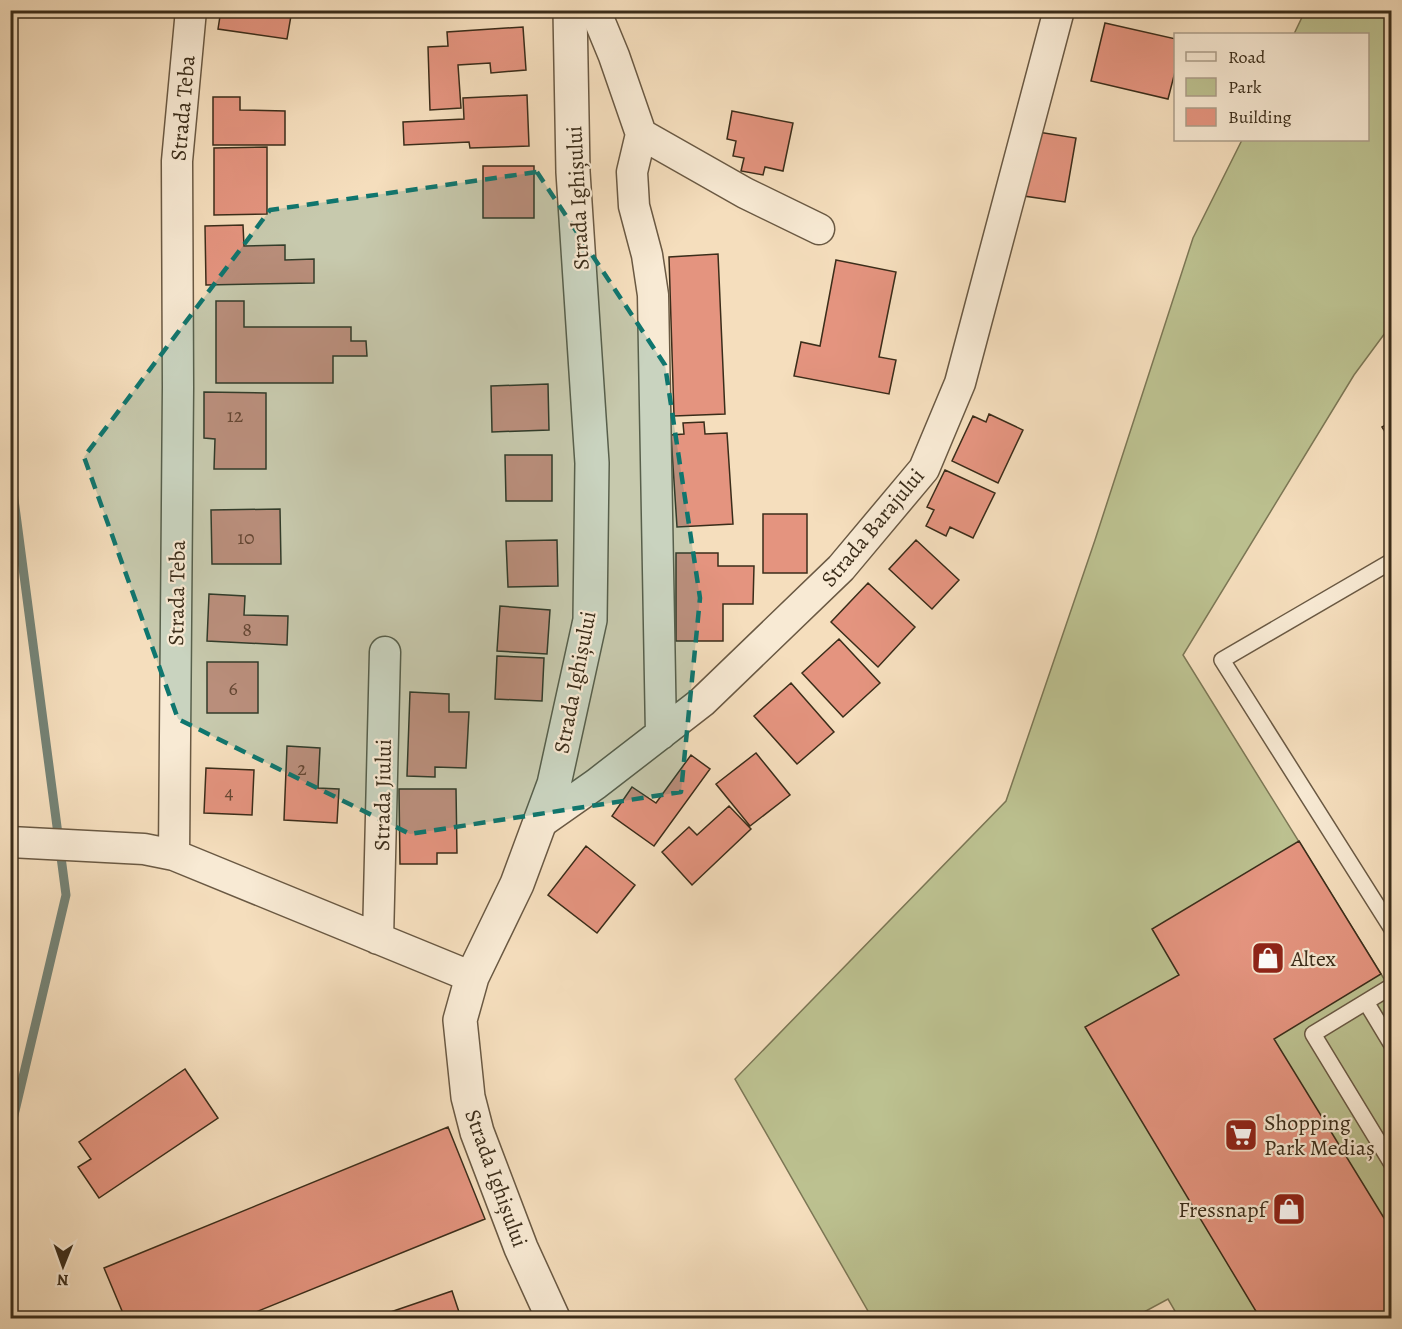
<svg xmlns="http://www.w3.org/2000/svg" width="1402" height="1329" font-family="Alegreya,serif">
<rect width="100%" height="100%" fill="#f5debd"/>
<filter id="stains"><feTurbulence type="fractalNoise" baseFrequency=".00333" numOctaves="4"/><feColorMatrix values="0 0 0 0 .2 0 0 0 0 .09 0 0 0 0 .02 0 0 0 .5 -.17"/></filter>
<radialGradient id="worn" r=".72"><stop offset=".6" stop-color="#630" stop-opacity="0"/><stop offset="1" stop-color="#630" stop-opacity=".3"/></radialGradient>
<path fill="#bcc190" stroke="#7c7755" stroke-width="1.5" d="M 1305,11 L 1391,11 L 1391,325 L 1354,375 L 1183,655 L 1391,990 L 1391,1318 L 1179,1318 L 1168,1299 L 1133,1318 L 872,1318 L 735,1079 L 1006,801 L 1095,540 L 1193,238 L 1242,140 L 1368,140 L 1368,34 L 1294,34 Z"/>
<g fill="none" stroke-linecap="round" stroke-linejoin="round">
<path stroke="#758376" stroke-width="9" d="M 10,469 L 66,895 L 10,1132"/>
</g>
<path fill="#e4947f" stroke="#3b2d1a" stroke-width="1.5" d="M 221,10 L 292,10 L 287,39 L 218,29 Z
M 1105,23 L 1176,39 L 1176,68 L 1168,99 L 1091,81 Z
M 523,27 L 526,70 L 491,73 L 490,63 L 458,65 L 461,108 L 430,110 L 428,47 L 448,46 L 447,32 Z
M 527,95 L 529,146 L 470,148 L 469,142 L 404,145 L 403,122 L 464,119 L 463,98 Z
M 213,97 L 240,97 L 240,110 L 285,111 L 285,145 L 213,145 Z
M 732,111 L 793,123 L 783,171 L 765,167 L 763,175 L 741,171 L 744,158 L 733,156 L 736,141 L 727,139 Z
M 1038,132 L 1076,138 L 1065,202 L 1024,196 Z
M 267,147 L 267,214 L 214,215 L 214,148 Z
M 483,166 L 534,166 L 534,218 L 483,218 Z
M 243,225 L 244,246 L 285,245 L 285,260 L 314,259 L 314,283 L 206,285 L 205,226 Z
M 718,254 L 725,414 L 674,416 L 669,257 Z
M 836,260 L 896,272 L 879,357 L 896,360 L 889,394 L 794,376 L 801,342 L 820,346 Z
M 216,301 L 244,301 L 244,327 L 351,327 L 351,341 L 366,341 L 367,356 L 333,356 L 333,383 L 216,383 Z
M 548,384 L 549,430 L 492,432 L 491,386 Z
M 204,392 L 266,393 L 266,469 L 214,469 L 215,439 L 204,438 Z
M 989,414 L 1023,430 L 998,483 L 952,461 L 973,416 L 986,422 Z
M 1392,421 L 1392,443 L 1382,427 Z
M 704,422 L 705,434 L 727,433 L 733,524 L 677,527 L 671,435 L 684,434 L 683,423 Z
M 505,455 L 552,455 L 552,501 L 506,501 Z
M 945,470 L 995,493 L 973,538 L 950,527 L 946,536 L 926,526 L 934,510 L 927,507 Z
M 280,509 L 281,564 L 212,564 L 211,510 Z
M 763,514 L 807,514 L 807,573 L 763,573 Z
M 557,540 L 558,586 L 508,587 L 506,541 Z
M 916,540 L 959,580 L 932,609 L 889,569 Z
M 676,553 L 718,553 L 718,566 L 754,566 L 753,604 L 723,604 L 723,641 L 676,641 Z
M 868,583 L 915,627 L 878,667 L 831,622 Z
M 209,594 L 245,596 L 244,615 L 288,616 L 287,645 L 207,641 Z
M 500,606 L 550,610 L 547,654 L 497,651 Z
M 839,639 L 880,683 L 843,717 L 802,673 Z
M 497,656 L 544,658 L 542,701 L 495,699 Z
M 207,662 L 258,662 L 258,713 L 207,713 Z
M 791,683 L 834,732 L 797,764 L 754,716 Z
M 410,692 L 449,694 L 449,712 L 469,712 L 466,768 L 435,767 L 435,777 L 407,776 Z
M 287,746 L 320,748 L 318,788 L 339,789 L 337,823 L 284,820 Z
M 756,753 L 790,795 L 750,826 L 716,784 Z
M 691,755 L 710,769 L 654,846 L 612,816 L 632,787 L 656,803 Z
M 206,768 L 254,770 L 252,815 L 204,813 Z
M 399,789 L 456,789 L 457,853 L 437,853 L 437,864 L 400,864 Z
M 729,806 L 751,829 L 692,885 L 662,852 L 689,827 L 697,835 Z
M 1299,841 L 1381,974 L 1274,1039 L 1392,1231 L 1392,1318 L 1260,1318 L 1085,1027 L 1179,975 L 1152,929 Z
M 586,846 L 635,885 L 597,933 L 548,895 Z
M 185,1069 L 218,1118 L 99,1198 L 78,1167 L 91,1159 L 79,1142 Z
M 448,1127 L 485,1219 L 241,1318 L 125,1318 L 104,1268 Z
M 452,1291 L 461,1318 L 373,1318 Z"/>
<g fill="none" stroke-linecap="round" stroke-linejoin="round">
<defs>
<path id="service" d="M 1392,561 L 1222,660 L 1392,929
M 1392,986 L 1313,1034 L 1392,1164
M 1366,1002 L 1392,1045"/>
<path id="minor" d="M 595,10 L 614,56 L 641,134 L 632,172 L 634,206 L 647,255 L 653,295 L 661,734
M 641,134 L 745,193 L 819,229
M 539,824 L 596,784 L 702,702 L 841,568 L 924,469 L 960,383 L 1059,10
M 10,842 L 144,849 L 174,855 L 472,977
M 174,855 L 178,387 L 177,161 L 191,10
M 378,939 L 385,652"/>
<path id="tertiary" d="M 553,1318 L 521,1248 L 477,1132 L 468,1097 L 460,1020 L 472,977 L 517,884 L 554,784 L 590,620 L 592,463 L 573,172 L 570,10"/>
</defs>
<use href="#service" stroke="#6a5943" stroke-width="18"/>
<use href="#minor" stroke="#6a5943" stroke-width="33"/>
<use href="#tertiary" stroke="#6a5943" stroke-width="36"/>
<use href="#service" stroke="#f8ead4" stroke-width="15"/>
<use href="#minor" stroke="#f8ead4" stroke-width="30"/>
<use href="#tertiary" stroke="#f8ead4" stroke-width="33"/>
</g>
<path fill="#0f766e" fill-opacity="0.2" stroke="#0f766e" stroke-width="4.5" stroke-dasharray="12 8" stroke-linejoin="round" d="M 537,172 L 665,365 L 700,598 L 681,792 L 410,834 L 178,719 L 84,457 L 270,210 Z"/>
<defs>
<symbol id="shop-square" viewBox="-11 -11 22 22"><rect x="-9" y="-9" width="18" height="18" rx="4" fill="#8f2418" stroke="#f8ead4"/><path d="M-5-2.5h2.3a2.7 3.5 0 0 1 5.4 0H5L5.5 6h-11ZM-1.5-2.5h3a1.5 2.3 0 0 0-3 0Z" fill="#fff"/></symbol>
<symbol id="supermarket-square" viewBox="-11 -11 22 22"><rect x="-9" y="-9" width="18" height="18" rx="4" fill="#8f2418" stroke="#f8ead4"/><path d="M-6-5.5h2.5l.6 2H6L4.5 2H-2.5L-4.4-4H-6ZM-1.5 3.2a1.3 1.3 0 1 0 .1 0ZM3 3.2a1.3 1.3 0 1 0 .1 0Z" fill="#fff"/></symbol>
</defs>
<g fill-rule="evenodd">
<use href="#shop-square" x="1249" y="939" width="38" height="38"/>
<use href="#supermarket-square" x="1222" y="1116" width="38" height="38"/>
<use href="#shop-square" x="1270" y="1190" width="38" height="38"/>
</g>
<g text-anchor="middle" stroke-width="4.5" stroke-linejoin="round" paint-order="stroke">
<g font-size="20" fill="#654733">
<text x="235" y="422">12</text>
<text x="246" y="544">10</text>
<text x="247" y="636">8</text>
<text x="233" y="695">6</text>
<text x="302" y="775">2</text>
<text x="229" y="799">4</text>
</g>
<g font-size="22" fill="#3b2d1a" stroke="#f8ead4">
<text transform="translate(182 108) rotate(-85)" y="8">Strada Teba</text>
<text transform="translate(577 198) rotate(-93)" y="8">Strada Ighișului</text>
<text transform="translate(872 527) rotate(-50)" y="8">Strada Barajului</text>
<text transform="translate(176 593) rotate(-89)" y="8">Strada Teba</text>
<text transform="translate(574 682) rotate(-79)" y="8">Strada Ighișului</text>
<text transform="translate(382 795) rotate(-89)" y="8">Strada Jiului</text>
<text transform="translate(497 1178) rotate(70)" y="8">Strada Ighișului</text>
</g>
<g font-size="22" fill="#3b2d1a" stroke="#f8ead4" text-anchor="start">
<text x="1291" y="966">Altex</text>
<text x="1264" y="1130">Shopping<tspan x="1264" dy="25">Park Mediaș</tspan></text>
<text x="1266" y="1217" text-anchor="end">Fressnapf</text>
</g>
</g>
<rect width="1402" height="1329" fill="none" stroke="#f5debd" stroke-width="36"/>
<rect x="12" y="12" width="1378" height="1305" fill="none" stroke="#3b2d1a" stroke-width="3"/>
<rect x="18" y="18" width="1366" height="1293" fill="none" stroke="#3b2d1a" stroke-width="1.5"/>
<rect x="1174" y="33" width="195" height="108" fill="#f8ead4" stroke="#ac9e8a" stroke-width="1.5"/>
<rect x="1186" y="52" width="30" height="9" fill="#f8ead4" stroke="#ac9e8a" stroke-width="1.5"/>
<text x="1228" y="63" font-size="18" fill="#3b2d1a">Road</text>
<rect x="1186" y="78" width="30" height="18" fill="#bcc190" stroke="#ac9e8a" stroke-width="1.5"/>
<text x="1228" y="93" font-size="18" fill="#3b2d1a">Park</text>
<rect x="1186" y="108" width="30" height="18" fill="#e4947f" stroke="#ac9e8a" stroke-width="1.5"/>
<text x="1228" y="123" font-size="18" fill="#3b2d1a">Building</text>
<g transform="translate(63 1266) rotate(181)" stroke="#f8ead4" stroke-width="4.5" paint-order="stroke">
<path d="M0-4.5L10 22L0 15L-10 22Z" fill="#3b2d1a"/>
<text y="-9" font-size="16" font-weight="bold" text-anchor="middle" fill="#3b2d1a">N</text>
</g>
<rect width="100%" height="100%" filter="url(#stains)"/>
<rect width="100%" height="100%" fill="url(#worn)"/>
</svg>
